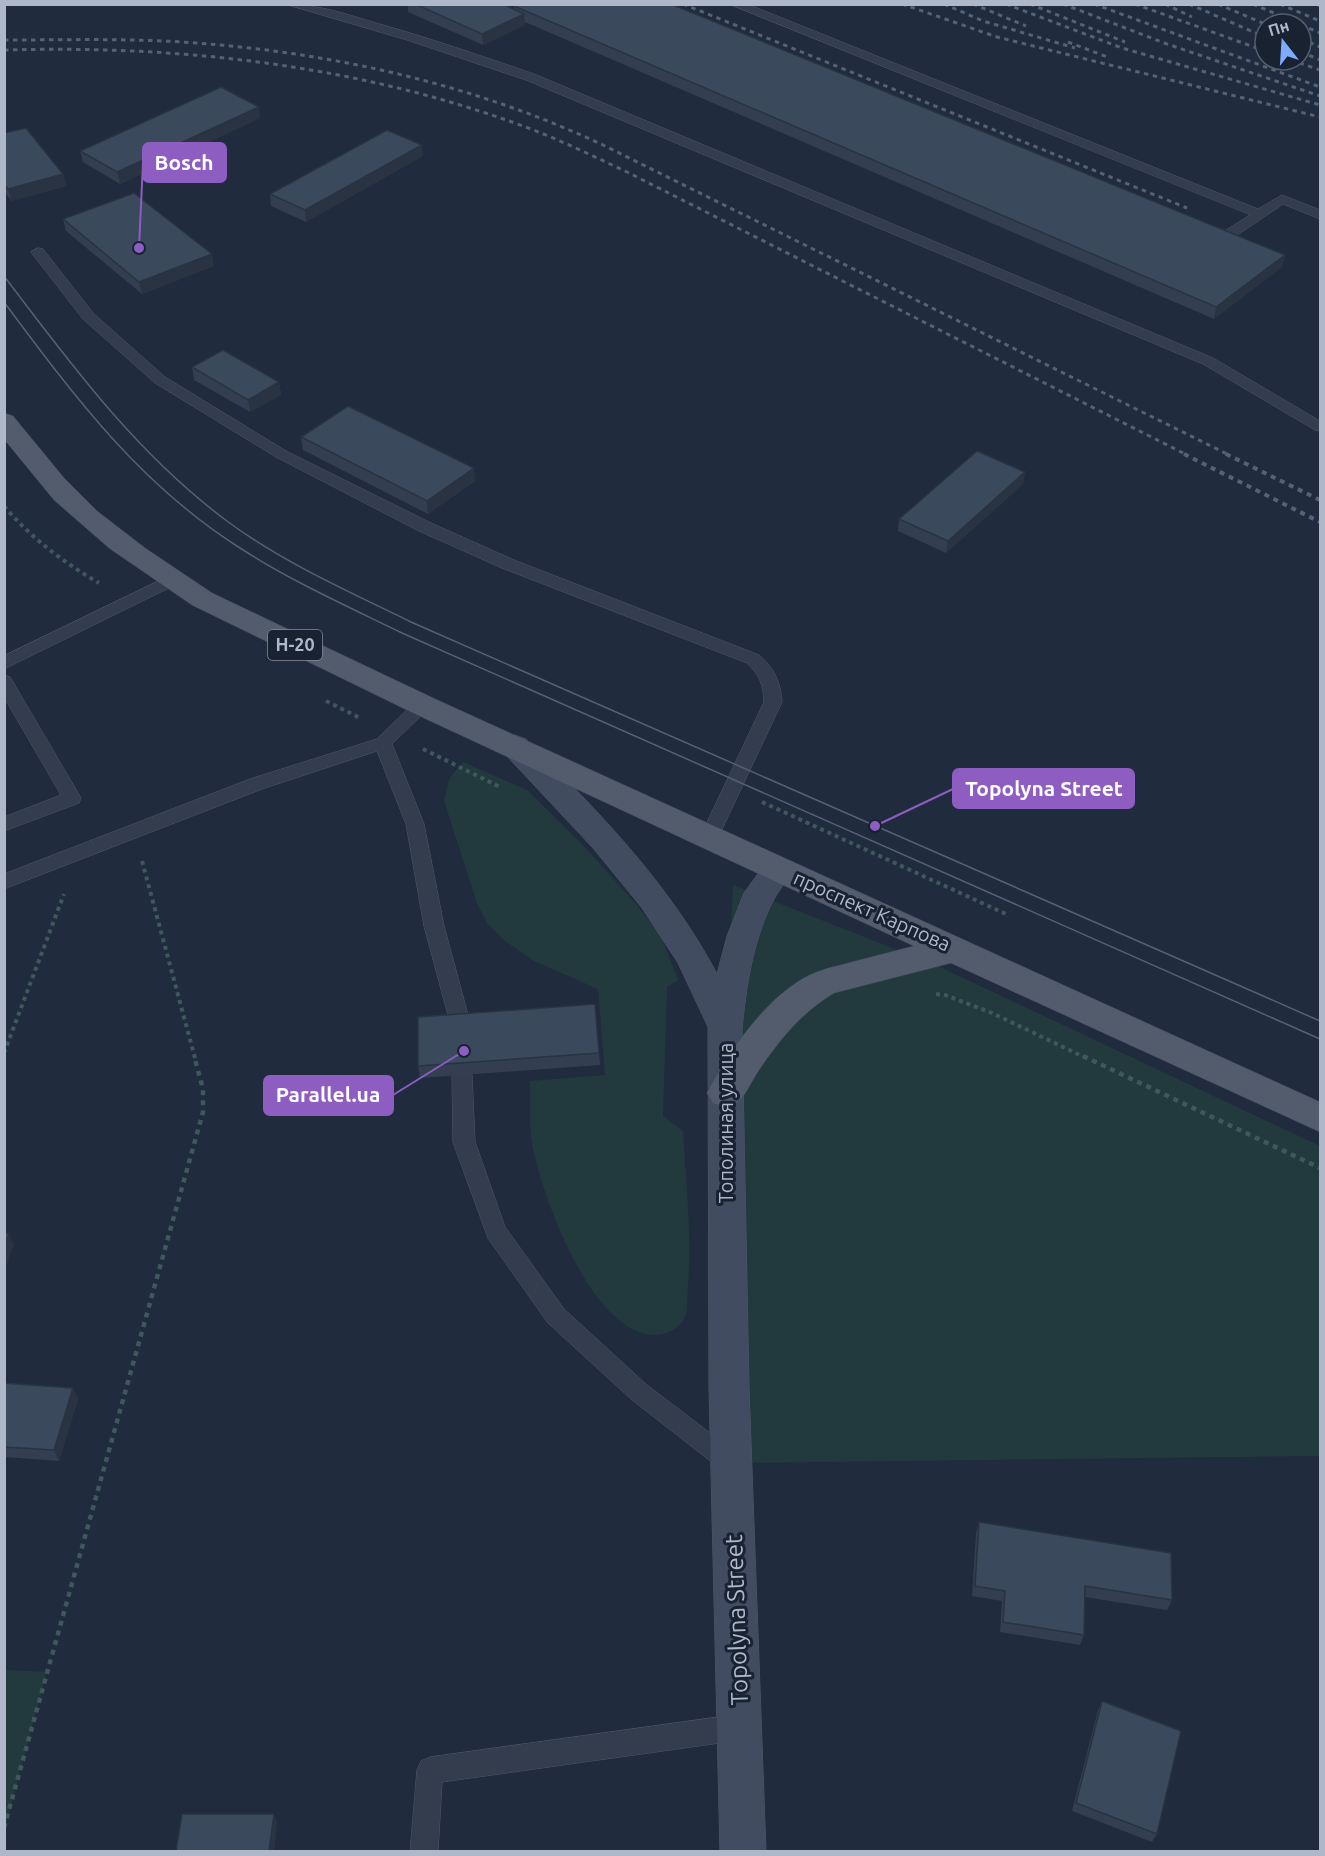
<svg xmlns="http://www.w3.org/2000/svg" width="1325" height="1856" font-family="Ubuntu,sans-serif">
<rect width="100%" height="100%" fill="#202b3d"/>
<path fill="#223a3e" d="M 463,762 L 527,790 L 582,844 L 637,905 L 662,938 L 678,980 L 667,987 L 663,1116 L 683,1131 C 686,1182 692,1235 688,1286 C 687,1295 688,1306 686,1314 C 681,1328 668,1335 654,1335 C 591,1333 542,1196 532,1144 C 529,1124 530,1101 530,1081 L 605,1075 L 598,989 L 534,961 L 505,941 L 487,923 L 477,903 L 444,801 L 449,779 Z
M 733,885 L 940,967 L 1320,1146 L 1320,1456 L 731,1463 L 723,1083 Z
M 4,1670 L 47,1672 L 5,1828 L 4,1828 Z"/>
<g fill="none" stroke-linecap="round" stroke-linejoin="round">
<defs>
<path id="service" d="M 285,4 C 317,4 346,14 376,23 C 429,38 482,56 534,74 L 1213,358 L 1320,421 L 1320,431 L 1315,430 L 1203,364 L 526,80 L 407,40 Z
M 729,4 L 747,4 L 1258,209 L 1282,195 L 1320,210 L 1320,219 L 1283,204 L 1230,240 L 1220,240 L 1218,237 L 1220,234 L 1250,215 Z
M 38,248 L 43,249 L 93,313 L 165,377 L 286,451 L 431,523 L 514,560 L 759,655 C 775,669 780,681 782,702 L 716,842 L 709,844 L 702,842 L 700,837 L 764,702 C 763,684 760,676 747,663 L 502,568 L 419,531 L 276,457 L 155,383 L 83,319 L 31,252 Z
M 171,575 L 177,576 L 179,580 L 177,584 L 4,669 L 4,656 Z
M 4,675 L 10,677 L 81,798 L 79,803 L 4,831 L 4,817 L 61,795 L 4,697 Z
M 422,699 L 428,701 L 431,705 L 428,709 L 392,744 L 424,824 L 444,926 L 471,1026 L 468,1032 L 461,1034 L 454,1032 L 451,1026 L 424,926 L 406,824 L 377,751 L 262,789 L 4,889 L 4,874 L 250,779 L 377,739 L 416,701 Z
M 462,1067 L 469,1069 L 472,1075 L 475,1142 L 505,1227 L 564,1309 L 647,1385 L 739,1455 L 743,1463 L 739,1471 L 731,1474 L 723,1471 L 631,1399 L 548,1323 L 488,1238 L 453,1142 L 452,1075 L 455,1069 Z
M 741,1714 L 750,1718 L 754,1727 L 750,1736 L 741,1740 L 442,1782 L 438,1852 L 410,1852 L 417,1770 L 421,1761 L 430,1757 Z"/>
<path id="secondary" d="M 515,735 L 526,739 C 598,811 669,883 717,974 L 727,936 L 744,893 L 767,861 L 778,857 L 789,861 L 794,869 C 787,881 777,892 771,905 C 753,942 746,988 742,1029 L 749,1388 L 766,1852 L 720,1852 L 709,1388 L 708,1027 L 678,963 L 642,908 L 593,848 L 504,753 L 500,746 L 504,739 Z"/>
<path id="primary" d="M 4,413 L 13,416 L 64,478 L 97,511 L 145,548 L 212,593 L 433,698 L 1320,1102 L 1320,1132 L 951,963 L 834,993 C 802,1012 780,1039 759,1070 C 752,1080 747,1093 739,1101 C 731,1109 721,1106 713,1103 L 707,1093 C 729,1051 768,994 812,974 C 825,968 839,966 852,962 C 873,957 893,951 914,946 L 411,712 L 192,605 L 109,548 L 54,500 L 4,439 Z"/>
</defs>
<use href="#service" stroke="#4f5867" stroke-width="1"/>
<use href="#secondary" stroke="#4f5867" stroke-width="1"/>
<use href="#primary" stroke="#3d4656" stroke-width="1"/>
<path stroke="#40575b" stroke-width="4" stroke-dasharray="4 4" stroke-linecap="butt" d="M 4,506 C 31,538 63,562 99,583
M 326,701 L 360,718
M 423,749 L 500,787
M 762,802 L 1006,914
M 142,861 L 195,1058
M 936,994 L 945,995 L 992,1013 L 1086,1058
M 4,1053 L 64,894"/>
<path stroke="#40575b" stroke-width="4.5" stroke-dasharray="5 5" stroke-linecap="butt" d="M 1083,1056 L 1320,1168
M 4,1828 L 203,1112 L 203,1089 L 194,1056"/>
<use href="#service" fill="#343d4d" fill-rule="evenodd"/>
<use href="#secondary" fill="#414c60" fill-rule="evenodd"/>
<use href="#primary" fill="#525c6d" fill-rule="evenodd"/>
<path stroke="#556174" stroke-width="1.5" d="M 4,276 C 72,366 139,457 231,524 C 286,564 350,592 411,622 L 1320,1021
M 4,302 C 74,396 139,484 240,548 C 291,581 347,606 402,633 L 1320,1039"/>
<path stroke="#556174" stroke-width="3" stroke-dasharray="4.5 4.5" stroke-linecap="butt" d="M 683,4 L 1187,208
M 902,4 L 997,37 L 1320,117
M 944,4 L 983,21 L 1075,48
M 973,4 L 1026,26
M 1006,4 L 1122,48 L 1320,105
M 1030,4 L 1125,42
M 1063,4 L 1167,44 L 1320,96
M 1094,4 L 1320,87
M 1135,4 L 1265,51
M 1165,4 L 1192,17
M 1189,4 L 1265,37
M 1218,4 L 1265,24
M 1253,4 L 1299,24
M 1280,4 L 1320,21
M 1316,4 L 1320,6
M 1301,25 L 1320,33
M 1301,39 L 1320,47
M 4,40 C 68,40 132,38 196,43 C 335,53 479,86 605,146 L 1229,455
M 1068,42 L 1110,58
M 4,50 C 180,45 357,65 523,126 C 558,139 593,156 627,172 L 1187,455
M 1301,52 L 1320,60
M 1291,60 L 1320,70"/>
<path stroke="#556174" stroke-width="4" stroke-dasharray="5 5" stroke-linecap="butt" d="M 1184,454 L 1320,522
M 1226,454 L 1320,500"/>
</g>
<path fill="#333f50" d="M 408,4 L 503,4 L 514,9 L 514,6 L 1285,255 L 1282,267 L 1214,319 L 525,22 L 525,25 L 483,45 L 408,12 Z
M 259,107 L 260,118 L 120,184 L 83,162 L 80,151 Z
M 4,133 L 63,174 L 66,186 L 12,201 L 4,192 Z
M 423,156 L 306,222 L 271,206 L 270,194 Z
M 63,219 L 214,266 L 142,294 L 66,231 Z
M 192,367 L 279,382 L 281,395 L 250,412 L 194,380 Z
M 301,437 L 475,481 L 428,514 L 303,450 Z
M 1025,472 L 1023,484 L 946,553 L 898,531 L 899,519 Z
M 599,1053 L 600,1065 L 420,1078 L 418,1066 Z
M 4,1383 L 78,1399 L 59,1461 L 4,1457 Z
M 979,1522 L 1172,1600 L 1167,1610 L 1085,1597 L 1084,1635 L 1080,1645 L 1000,1632 L 1002,1601 L 972,1596 L 976,1533 Z
M 1102,1701 L 1157,1834 L 1152,1842 L 1072,1811 L 1098,1710 Z"/>
<path fill="#293341" d="M 524,14 L 525,25 L 483,45 L 482,34 Z
M 259,107 L 260,118 L 120,184 L 117,172 Z
M 422,145 L 423,156 L 306,222 L 305,210 Z
M 63,174 L 66,186 L 12,201 L 8,189 Z
M 212,254 L 214,266 L 142,294 L 139,282 Z
M 1285,255 L 1282,267 L 1214,319 L 1216,307 Z
M 279,382 L 281,395 L 250,412 L 248,400 Z
M 474,468 L 475,481 L 428,514 L 427,501 Z
M 1025,472 L 1023,484 L 946,553 L 948,541 Z
M 9,1234 L 14,1245 L 4,1272 L 4,1245 Z
M 73,1388 L 78,1399 L 59,1461 L 54,1450 Z
M 274,1814 L 277,1823 L 274,1851 L 269,1851 Z"/>
<path fill="#3b495d" stroke="#293341" stroke-width="1.5" d="M 415,4 L 503,4 L 524,14 L 482,34 Z
M 517,4 L 671,4 L 1285,255 L 1216,307 L 514,6 Z
M 221,87 L 259,107 L 117,172 L 80,151 Z
M 26,128 L 63,174 L 8,189 L 4,184 L 4,133 Z
M 387,130 L 422,145 L 305,210 L 270,194 Z
M 134,193 L 212,254 L 139,282 L 63,219 Z
M 223,350 L 279,382 L 248,400 L 192,367 Z
M 348,406 L 474,468 L 427,501 L 301,437 Z
M 977,451 L 1025,472 L 948,541 L 899,519 Z
M 595,1004 L 599,1053 L 418,1066 L 418,1017 Z
M 4,1233 L 9,1234 L 4,1245 Z
M 4,1383 L 73,1388 L 54,1450 L 4,1447 Z
M 979,1522 L 1171,1553 L 1172,1600 L 1085,1586 L 1084,1635 L 1003,1622 L 1005,1591 L 975,1586 Z
M 1102,1701 L 1181,1731 L 1157,1834 L 1076,1803 Z
M 182,1814 L 274,1814 L 269,1851 L 176,1851 Z"/>
<g text-anchor="middle" stroke-width="6" stroke-linejoin="round" paint-order="stroke">
<rect fill="#192231" stroke="#828b9b" stroke-width="1.5" x="268" y="630" width="54" height="30" rx="4.5"/>
<g font-size="18" font-weight="bold" fill="#afb8c9">
<text x="295" y="651">Н-20</text>
</g>
<g font-size="20" fill="#afb8c9" stroke="#192231">
<text transform="translate(872 911) rotate(24)" y="7">проспект Карпова</text>
<text transform="translate(726 1123) rotate(-90)" y="7">Тополиная улица</text>
</g>
<g font-size="24" fill="#afb8c9" stroke="#192231">
<text transform="translate(737 1620) rotate(-92)" y="8">Topolyna Street</text>
</g>
</g>
<path fill="none" stroke="#8d5dc2" stroke-width="2" d="M139 248L143 162M875 826L953 789M464 1051L393 1095"/>
<g fill="#8d5dc2" stroke="#192231" stroke-width="2">
<circle cx="139" cy="248" r="6"/>
<circle cx="875" cy="826" r="6"/>
<circle cx="464" cy="1051" r="6"/>
</g>
<g fill="#8d5dc2" stroke="#8d5dc2" stroke-width="2">
<rect x="143" y="143" width="83" height="39" rx="6"/>
<rect x="953" y="769" width="181" height="39" rx="6"/>
<rect x="264" y="1076" width="129" height="39" rx="6"/>
</g>
<g font-size="21" text-anchor="middle" font-weight="bold" fill="#fff">
<text x="184" y="170">Bosch</text>
<text x="1044" y="796">Topolyna Street</text>
<text x="328" y="1102">Parallel.ua</text>
</g>
<rect width="1325" height="1856" fill="none" stroke="#afb8c9" stroke-width="12"/>
<g transform="translate(1283 42) rotate(343)"><circle r="28" fill="#192231" stroke="#555e6e" stroke-width="1.5"/>
<path d="M0-4.5L10 22L0 15L-10 22Z" fill="#7eabff"/>
<text y="-9" font-size="16" font-weight="bold" text-anchor="middle" fill="#afb8c9">Пн</text>
</g>
</svg>
